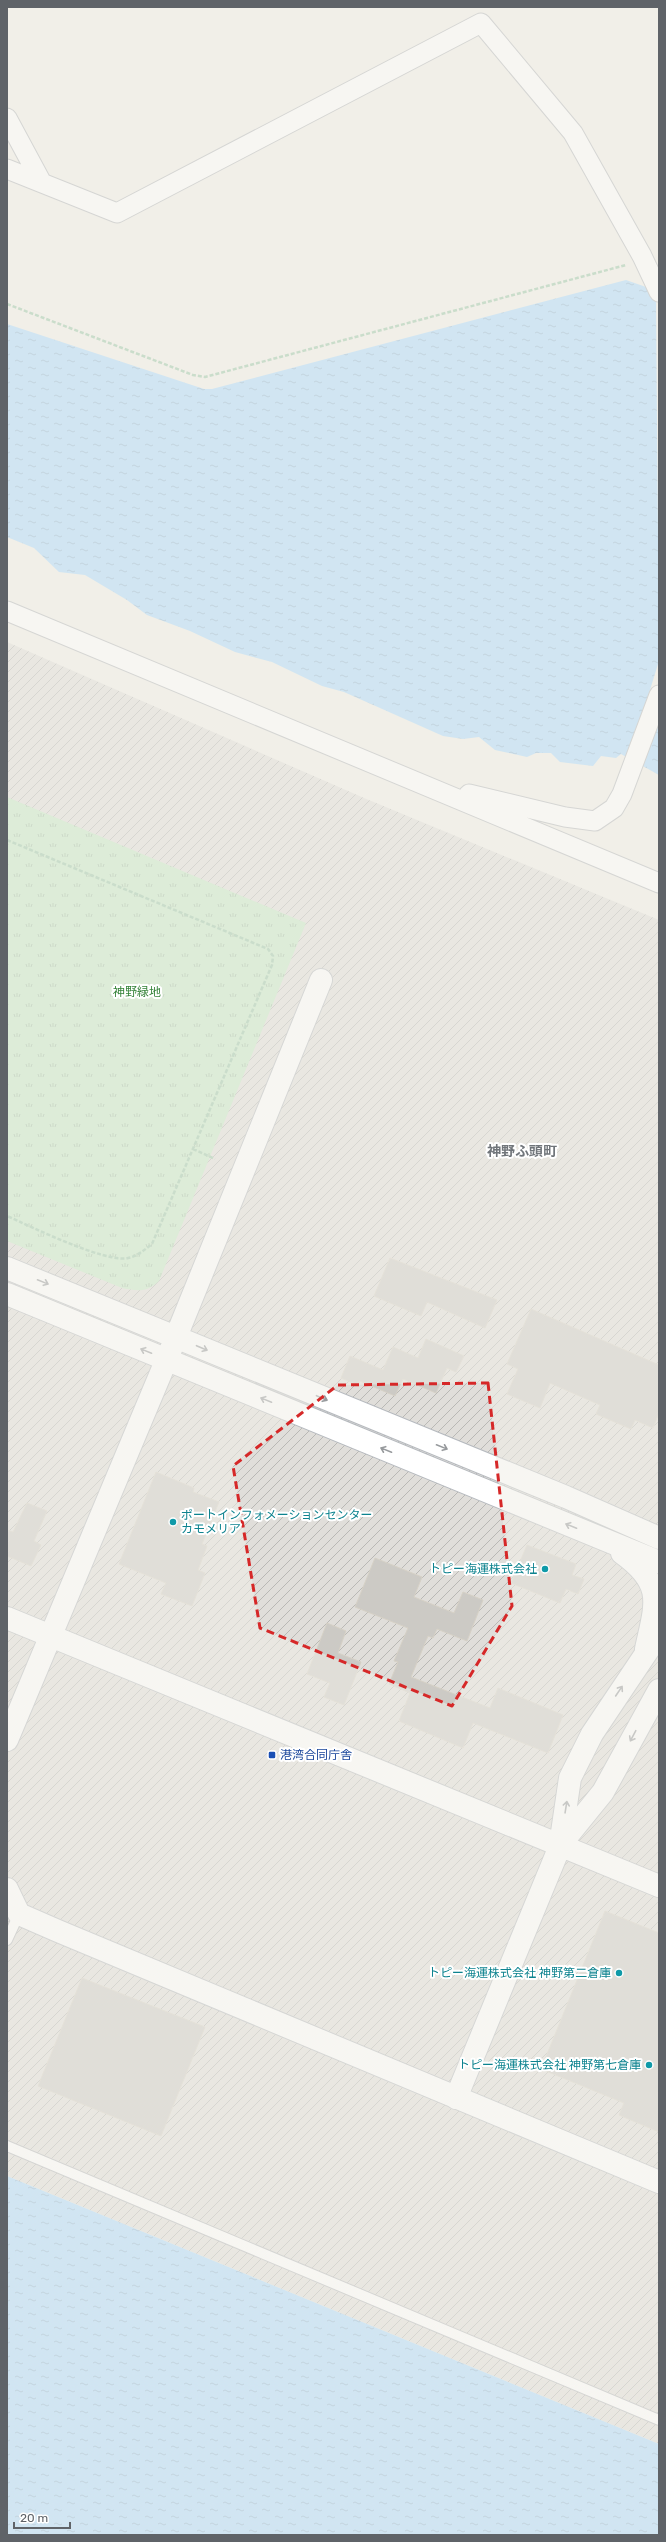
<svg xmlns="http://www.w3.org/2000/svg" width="666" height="2542" font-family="Rubik,'Noto Sans JP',sans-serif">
<defs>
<pattern id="industrial-furrows" width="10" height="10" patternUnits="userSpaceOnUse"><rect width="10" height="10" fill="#e0deda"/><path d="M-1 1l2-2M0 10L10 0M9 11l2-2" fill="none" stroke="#b9b8b5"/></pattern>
<pattern id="grass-tufts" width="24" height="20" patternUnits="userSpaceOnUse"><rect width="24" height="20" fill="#c5e8c5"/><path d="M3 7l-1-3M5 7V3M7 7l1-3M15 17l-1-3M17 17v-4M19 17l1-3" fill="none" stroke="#a3c0a4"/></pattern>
<pattern id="water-ripples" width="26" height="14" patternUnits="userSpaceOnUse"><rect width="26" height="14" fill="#aadaff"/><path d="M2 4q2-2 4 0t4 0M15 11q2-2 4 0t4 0" fill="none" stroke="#8eb4d2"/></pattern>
</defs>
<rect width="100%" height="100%" fill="#f1efe8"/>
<path fill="url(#industrial-furrows)" d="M 7,642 L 364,798 L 659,920 L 659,2444 L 7,2176 Z"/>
<path fill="url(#grass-tufts)" d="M 7,797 L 306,923 L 159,1281 C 146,1293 138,1291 122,1288 L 7,1241 Z"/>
<path fill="url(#water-ripples)" d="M 626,280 L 646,287 L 656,301 L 659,661 L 649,693 L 659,698 L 659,775 L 621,754 L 616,758 L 601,756 L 593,766 L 560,762 L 551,753 L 536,753 L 527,757 L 495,750 L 479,737 L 463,739 L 443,736 L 344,692 L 322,686 L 272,662 L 235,652 L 190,631 L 147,615 L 127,600 L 85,575 L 59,572 L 34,548 L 7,537 L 7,324 L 204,389 L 212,389 Z
M 7,2176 L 659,2444 L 659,2535 L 7,2535 Z"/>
<path fill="#cccac5" stroke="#d6d1c6" d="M 390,1258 L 497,1300 L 485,1328 L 427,1302 L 421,1316 L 374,1296 Z
M 531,1309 L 659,1365 L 659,1413 L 653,1428 L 635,1420 L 631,1429 L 596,1414 L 600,1405 L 550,1383 L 540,1408 L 507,1394 L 518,1369 L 507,1364 Z
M 426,1339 L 464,1356 L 456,1372 L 447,1368 L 436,1393 L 403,1379 L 395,1396 L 360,1381 L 358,1385 L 341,1378 L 350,1356 L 383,1370 L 393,1347 L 418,1358 Z
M 156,1472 L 194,1488 L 193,1492 L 219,1502 L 202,1544 L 207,1546 L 198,1570 L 205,1573 L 192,1606 L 161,1594 L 166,1583 L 119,1564 Z
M 27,1503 L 47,1511 L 34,1541 L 41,1545 L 31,1566 L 7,1556 L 7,1530 L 13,1532 Z
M 527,1545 L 576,1564 L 572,1575 L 584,1579 L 578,1594 L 566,1589 L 560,1603 L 511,1583 Z
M 375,1558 L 422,1577 L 414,1597 L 454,1613 L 463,1592 L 483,1600 L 467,1641 L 437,1629 L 433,1638 L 428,1636 L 411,1677 L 490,1708 L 498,1688 L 563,1715 L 548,1753 L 473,1723 L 463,1748 L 399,1721 L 410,1693 L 389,1684 L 398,1662 L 394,1661 L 408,1628 L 355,1607 Z
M 327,1623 L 346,1631 L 338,1653 L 361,1662 L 344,1705 L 324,1697 L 330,1683 L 307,1674 Z
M 605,1911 L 659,1933 L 659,2132 L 619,2115 L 624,2103 L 541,2069 Z
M 82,1978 L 205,2027 L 161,2136 L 38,2086 Z"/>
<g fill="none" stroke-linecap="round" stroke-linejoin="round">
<defs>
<path id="lane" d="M 7,1940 L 19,1914
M 7,2146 L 659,2420"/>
<path id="street" d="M 7,118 L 42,183
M 7,169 L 117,213 L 481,23 L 573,133 L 642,256 L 659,292
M 7,611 L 659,883
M 469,794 L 565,817 L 595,821 L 614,808 L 622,794 L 659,695"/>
<path id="secondary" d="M 7,1268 L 566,1497 L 659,1538
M 7,1294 L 659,1562
M 622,1553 C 665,1584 656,1603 646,1649
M 7,1618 L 659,1886
M 7,1740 L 176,1337 L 321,980
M 560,1845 L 603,1792 L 659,1690
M 7,1889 L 19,1914 L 58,1931 L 659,2182
M 456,2098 L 560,1846 L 570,1778 L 592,1734 L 659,1634"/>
</defs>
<use href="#lane" stroke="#b5b8bc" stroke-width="12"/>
<use href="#street" stroke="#b5b8bc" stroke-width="21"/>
<use href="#secondary" stroke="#b6babf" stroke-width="24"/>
<path stroke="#9cc7a9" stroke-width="2.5" stroke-dasharray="4 2" stroke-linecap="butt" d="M 7,304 L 193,375 L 205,377 L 626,265
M 7,840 L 268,949 L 273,956 L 272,965 L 152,1244 C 144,1250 138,1256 128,1258 C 105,1263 32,1227 7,1216
M 193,1149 L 215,1159"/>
<use href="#lane" stroke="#fff" stroke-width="10"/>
<use href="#street" stroke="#fff" stroke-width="19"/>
<use href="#secondary" stroke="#fff" stroke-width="22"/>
</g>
<defs><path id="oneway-shaft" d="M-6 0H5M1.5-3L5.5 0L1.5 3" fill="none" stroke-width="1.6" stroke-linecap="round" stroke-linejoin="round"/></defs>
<g stroke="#979a9d">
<use href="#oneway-shaft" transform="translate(43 1282) rotate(22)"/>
<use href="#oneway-shaft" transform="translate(202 1348) rotate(23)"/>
<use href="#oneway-shaft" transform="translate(146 1351) rotate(-158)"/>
<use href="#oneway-shaft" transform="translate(322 1398) rotate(23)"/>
<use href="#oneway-shaft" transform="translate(266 1400) rotate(-158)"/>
<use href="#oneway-shaft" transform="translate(442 1447) rotate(22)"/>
<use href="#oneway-shaft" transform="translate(386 1450) rotate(-158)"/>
<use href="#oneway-shaft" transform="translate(571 1526) rotate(-158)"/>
<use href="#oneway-shaft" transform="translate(619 1691) rotate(-56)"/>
<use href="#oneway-shaft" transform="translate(633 1736) rotate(118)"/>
<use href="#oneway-shaft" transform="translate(566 1807) rotate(-81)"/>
</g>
<path d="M0 0H666V2542H0ZM 488,1383 L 512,1606 L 452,1706 L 260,1628 L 233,1466 L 338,1385 Z" fill="#f1efe8" fill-opacity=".55" fill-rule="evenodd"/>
<path fill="none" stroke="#d62828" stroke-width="3" stroke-dasharray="8 5" stroke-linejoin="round" d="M 488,1383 L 512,1606 L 452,1706 L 260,1628 L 233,1466 L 338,1385 Z"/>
<g fill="#0f9aa8" stroke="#fff" stroke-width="1.5">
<circle cx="173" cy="1522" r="4"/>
<circle cx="545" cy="1569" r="4"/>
<circle cx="619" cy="1973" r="4"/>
<circle cx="649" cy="2065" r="4"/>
</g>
<rect fill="#1a4fb4" stroke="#fff" stroke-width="1.5" x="268" y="1751" width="8" height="8" rx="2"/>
<g text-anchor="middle" stroke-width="4" stroke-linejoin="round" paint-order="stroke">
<g font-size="12" fill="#348238" stroke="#fff">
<text x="137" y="996">神野緑地</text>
</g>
<g font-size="12" fill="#0d838f" stroke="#fff" text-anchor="end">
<text x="181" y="1519" text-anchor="start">ポートインフォメーションセンター<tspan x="181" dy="14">カモメリア</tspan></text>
<text x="537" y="1573">トピー海運株式会社</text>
<text x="611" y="1977">トピー海運株式会社 神野第二倉庫</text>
<text x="641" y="2069">トピー海運株式会社 神野第七倉庫</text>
</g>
<g font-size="12" fill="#164399" stroke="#fff" text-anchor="start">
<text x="280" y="1759">港湾合同庁舎</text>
</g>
<g font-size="14" font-weight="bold" fill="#70757a" stroke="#fff">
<text x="522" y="1156">神野ふ頭町</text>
</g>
</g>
<rect width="666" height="2542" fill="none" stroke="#5f6368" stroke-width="16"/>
<path d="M14 2522v6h56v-6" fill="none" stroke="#5f6368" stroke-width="2"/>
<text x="20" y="2522" font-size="12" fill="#5f6368" stroke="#ffffff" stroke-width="3" paint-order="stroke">20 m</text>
</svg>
